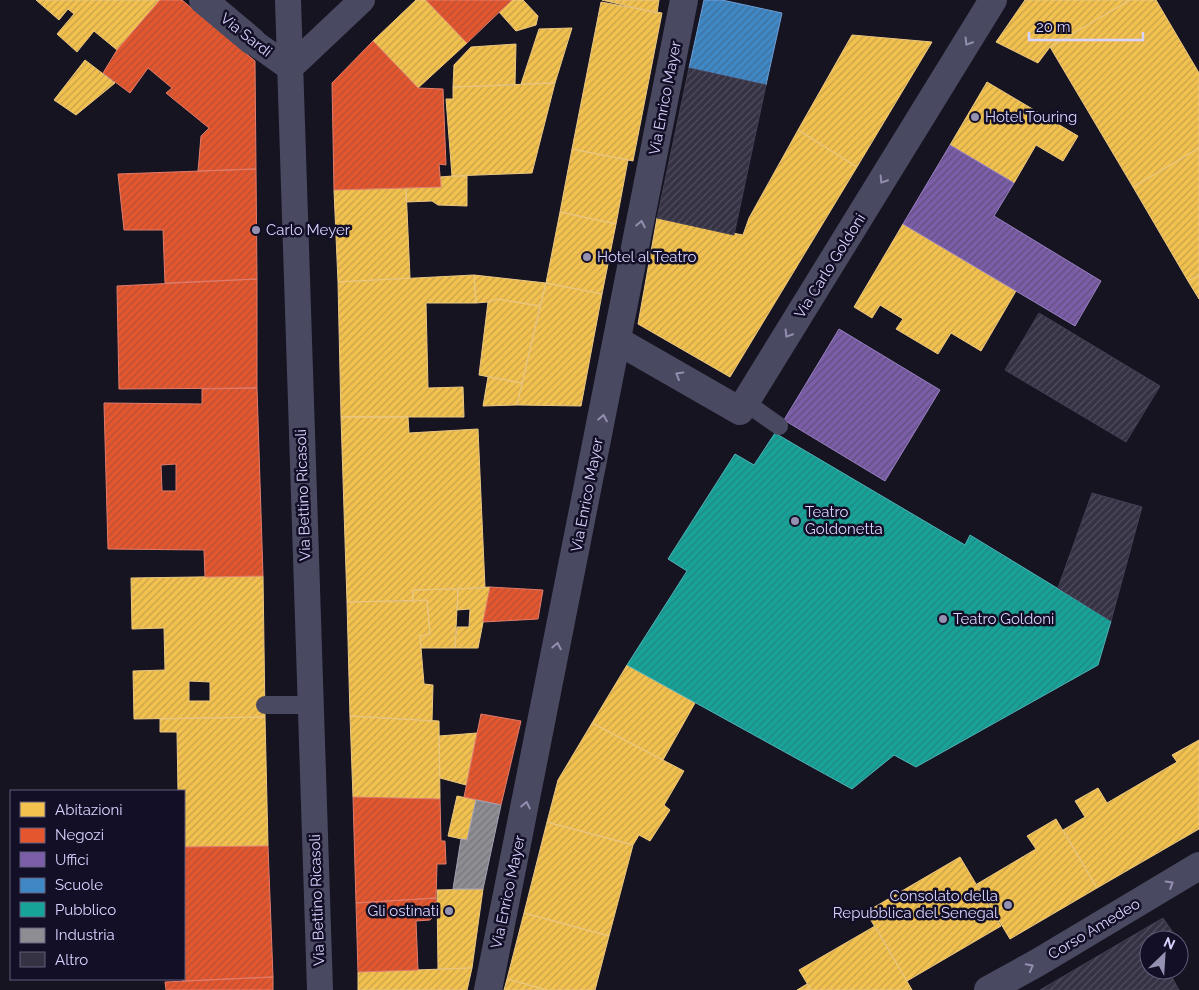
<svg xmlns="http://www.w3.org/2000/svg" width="1199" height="990" font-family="Raleway,sans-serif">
<defs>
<pattern id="homes-hatch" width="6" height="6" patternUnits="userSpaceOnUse" patternTransform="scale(1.25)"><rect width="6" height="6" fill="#f2c14e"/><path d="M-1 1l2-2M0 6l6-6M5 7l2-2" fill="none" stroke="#c6a14e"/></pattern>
<pattern id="shops-hatch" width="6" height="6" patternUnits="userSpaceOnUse" patternTransform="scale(1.25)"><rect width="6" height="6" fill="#e4572e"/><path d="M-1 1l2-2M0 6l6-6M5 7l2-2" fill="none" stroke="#b35037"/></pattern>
<pattern id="offices-hatch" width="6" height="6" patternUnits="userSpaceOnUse" patternTransform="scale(1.25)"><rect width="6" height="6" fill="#7b5ea7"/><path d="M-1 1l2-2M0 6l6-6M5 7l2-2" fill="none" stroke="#61507e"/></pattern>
<pattern id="schools-hatch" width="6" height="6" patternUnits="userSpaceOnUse" patternTransform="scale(1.25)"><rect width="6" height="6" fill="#3f88c5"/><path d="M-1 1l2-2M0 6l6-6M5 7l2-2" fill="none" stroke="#406f9b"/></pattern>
<pattern id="public-hatch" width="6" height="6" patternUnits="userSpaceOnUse" patternTransform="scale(1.25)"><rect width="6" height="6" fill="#17a398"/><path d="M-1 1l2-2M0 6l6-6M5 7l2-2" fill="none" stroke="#248581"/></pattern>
<pattern id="industry-hatch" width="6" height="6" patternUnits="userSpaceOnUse" patternTransform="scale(1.25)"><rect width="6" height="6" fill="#8d8d92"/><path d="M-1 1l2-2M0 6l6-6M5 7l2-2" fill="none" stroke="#76767d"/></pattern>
<pattern id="building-hatch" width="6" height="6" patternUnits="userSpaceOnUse" patternTransform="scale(1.25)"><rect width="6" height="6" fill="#343243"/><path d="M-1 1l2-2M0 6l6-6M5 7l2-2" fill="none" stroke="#514f5f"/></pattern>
</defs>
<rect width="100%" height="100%" fill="#161421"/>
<path fill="url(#homes-hatch)" stroke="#eac783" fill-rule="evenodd" d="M 36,0 L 160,0 L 117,50 L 94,31 L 77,52 L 57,34 L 74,14 L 68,9 L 59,20 Z
M 416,0 L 426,0 L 467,43 L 418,88 L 373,41 Z
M 512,0 L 523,0 L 538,16 L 536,25 L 516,31 L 499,12 Z
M 602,0 L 659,0 L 657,13 Z
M 1025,0 L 1130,0 L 1050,47 L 1038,63 L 996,42 Z
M 1130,0 L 1156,0 L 1199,73 L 1199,148 L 1133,187 L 1050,47 Z
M 601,2 L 662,13 L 633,161 L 572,149 Z
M 572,28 L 555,83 L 521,84 L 539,29 Z
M 852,35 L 932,42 L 857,167 L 798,130 Z
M 516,44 L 515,85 L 453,87 L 454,65 L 471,47 Z
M 85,60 L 115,83 L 76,115 L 54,100 Z
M 987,82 L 1078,136 L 1063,161 L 1036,145 L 1014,183 L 950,145 Z
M 555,83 L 532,173 L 452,176 L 446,99 L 453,99 L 453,87 Z
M 798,130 L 857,167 L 730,377 L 638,324 L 657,218 L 743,235 L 749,218 Z
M 1199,148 L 1199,275 L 1188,281 L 1133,187 Z
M 572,149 L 628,160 L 616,224 L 560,212 Z
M 452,176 L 467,176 L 467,206 L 438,205 L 432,201 L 406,202 L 406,187 L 441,187 L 440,177 Z
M 406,187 L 410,278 L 338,282 L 334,190 Z
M 560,212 L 616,224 L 602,294 L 546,283 Z
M 903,224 L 1016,291 L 981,351 L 951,333 L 938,354 L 896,329 L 903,319 L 880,305 L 872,318 L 854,307 Z
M 474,275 L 546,283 L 540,306 L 497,299 L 488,302 L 476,303 Z
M 474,275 L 476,303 L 426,303 L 428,388 L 463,387 L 464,417 L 341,417 L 338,282 Z
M 1199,275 L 1199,299 L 1188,281 Z
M 546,283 L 602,294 L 581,406 L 517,405 Z
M 497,299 L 540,306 L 522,383 L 479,375 L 488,302 Z
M 488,377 L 522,383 L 517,405 L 483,406 Z
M 341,417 L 408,417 L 409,433 L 478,429 L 485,588 L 413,590 L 413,601 L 347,602 Z
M 263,576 L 265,717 L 134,719 L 133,671 L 165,670 L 164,628 L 132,629 L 131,578 ZM 189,681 L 210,682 L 210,701 L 189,701 Z
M 490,587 L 478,648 L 455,648 L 457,627 L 469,627 L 470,609 L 457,610 L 458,589 Z
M 458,589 L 455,648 L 421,648 L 420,636 L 430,634 L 427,600 L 413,601 L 413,590 Z
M 427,600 L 430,634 L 420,636 L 424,684 L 433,685 L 432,721 L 350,716 L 347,602 Z
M 627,665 L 695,703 L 663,760 L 592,723 Z
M 350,716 L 439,721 L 440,799 L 353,797 Z
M 265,717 L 268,846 L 184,847 L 184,791 L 178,791 L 177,732 L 160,732 L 160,719 Z
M 592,723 L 684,771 L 664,805 L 670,810 L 650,841 L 639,835 L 633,845 L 547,822 L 558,780 Z
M 477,733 L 466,785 L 440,778 L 439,736 Z
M 1199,740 L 1199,829 L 1097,888 L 1063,830 L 1085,817 L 1075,801 L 1098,788 L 1107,803 L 1177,762 L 1172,755 Z
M 457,796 L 476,800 L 467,840 L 448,836 Z
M 1056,819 L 1097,888 L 1010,939 L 977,884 L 1036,849 L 1027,836 Z
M 547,822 L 633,845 L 609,936 L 524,913 Z
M 960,857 L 1001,926 L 907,981 L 866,912 Z
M 483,889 L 472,968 L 438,969 L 437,890 Z
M 524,913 L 609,936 L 595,990 L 547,990 L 507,979 Z
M 875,926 L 912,990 L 811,990 L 799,970 Z
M 472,968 L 467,990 L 358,990 L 358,972 Z
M 507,979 L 547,990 L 504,990 Z
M 807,984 L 811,990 L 797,990 Z"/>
<path fill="url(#shops-hatch)" stroke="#e17c6d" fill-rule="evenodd" d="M 160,0 L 182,0 L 255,61 L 256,169 L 198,171 L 201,136 L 209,128 L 166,93 L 172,88 L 148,68 L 130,93 L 103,73 L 117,50 Z
M 426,0 L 512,0 L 467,43 Z
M 373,41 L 418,88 L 443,89 L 446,165 L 439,164 L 441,187 L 334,190 L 332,83 Z
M 256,169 L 257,279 L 165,283 L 163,230 L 124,230 L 118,174 Z
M 257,279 L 257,388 L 119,389 L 117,286 Z
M 257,388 L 263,576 L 205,577 L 204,550 L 108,549 L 104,403 L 202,404 L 202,389 ZM 176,464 L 176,491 L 162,491 L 161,465 Z
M 490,587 L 543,590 L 538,619 L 483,622 Z
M 481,714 L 521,721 L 501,805 L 464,797 Z
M 353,797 L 440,799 L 441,841 L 445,841 L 446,864 L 437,864 L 436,898 L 356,903 Z
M 268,846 L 273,977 L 183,981 L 184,847 Z
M 436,898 L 437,912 L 430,920 L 416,921 L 418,970 L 358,972 L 356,903 Z
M 273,977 L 273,990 L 166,990 L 165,982 Z"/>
<path fill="url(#offices-hatch)" stroke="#9781c1" d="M 950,145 L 1014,183 L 994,216 L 1101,281 L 1075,326 L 903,224 Z
M 839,329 L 940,390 L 885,481 L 784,420 Z"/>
<path fill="url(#schools-hatch)" stroke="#6d9fd6" d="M 704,0 L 722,0 L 782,13 L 766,85 L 689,68 Z"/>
<path fill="url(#public-hatch)" stroke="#51b2b7" d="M 775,433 L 965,545 L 970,535 L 1111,621 L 1098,665 L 916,767 L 894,755 L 852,789 L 627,665 L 687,571 L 668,559 L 735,454 L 754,465 Z"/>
<path fill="url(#industry-hatch)" stroke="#a4a2b3" d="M 476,800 L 501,805 L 483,889 L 453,889 L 461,839 L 467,840 Z"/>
<path fill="url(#building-hatch)" stroke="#433f54" d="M 689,68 L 766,85 L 734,235 L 657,218 Z
M 1039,313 L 1160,386 L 1126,442 L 1005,370 Z
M 1092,493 L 1142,507 L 1111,621 L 1058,588 Z
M 1163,918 L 1178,940 L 1149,940 L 1149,970 L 1168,970 L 1179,990 L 1040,990 Z"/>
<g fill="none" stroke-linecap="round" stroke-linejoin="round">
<path stroke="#4a4962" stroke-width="18" d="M 745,402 L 779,426
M 265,705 L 310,705"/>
<path stroke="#4a4962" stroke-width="26" d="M 288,0 L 320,990
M 252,41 L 290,68 L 362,0"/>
<path stroke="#4a4962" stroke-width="28" d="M 203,0 L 252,41
M 618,341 L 740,411 L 993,0
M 488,990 L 684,0
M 988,990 L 1037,963 L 1199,866"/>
</g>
<defs><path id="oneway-chevron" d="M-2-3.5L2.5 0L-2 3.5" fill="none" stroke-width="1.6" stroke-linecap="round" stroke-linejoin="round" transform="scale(1.25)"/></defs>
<g stroke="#928eb0">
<use href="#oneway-chevron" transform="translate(968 42) rotate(122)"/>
<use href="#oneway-chevron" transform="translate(883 180) rotate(122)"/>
<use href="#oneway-chevron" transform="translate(641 224) rotate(-79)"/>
<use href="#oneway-chevron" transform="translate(788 334) rotate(122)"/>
<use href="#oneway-chevron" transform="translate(679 375) rotate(-150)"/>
<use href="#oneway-chevron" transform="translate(603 418) rotate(-79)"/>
<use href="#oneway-chevron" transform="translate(557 646) rotate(-79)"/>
<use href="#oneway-chevron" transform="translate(526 805) rotate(-78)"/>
<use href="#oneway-chevron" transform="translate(1170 884) rotate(-31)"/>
<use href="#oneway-chevron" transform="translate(1030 967) rotate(-28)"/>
</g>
<g fill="#9591b1" stroke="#130f26" stroke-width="2">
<circle cx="975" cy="117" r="5"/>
<circle cx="256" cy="230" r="5"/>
<circle cx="587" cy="257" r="5"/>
<circle cx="795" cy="521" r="5"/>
<circle cx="943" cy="619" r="5"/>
<circle cx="1008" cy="905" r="5"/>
<circle cx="449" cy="911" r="5"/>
</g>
<g text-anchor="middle" stroke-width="5" stroke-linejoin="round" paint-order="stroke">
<g font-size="15" fill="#d9d4ff" stroke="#130f26">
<text transform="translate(246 35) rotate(38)" y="5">Via Sardi</text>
<text transform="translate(665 98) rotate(-79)" y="5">Via Enrico Mayer</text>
<text transform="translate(830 266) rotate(-58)" y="5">Via Carlo Goldoni</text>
<text transform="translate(303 495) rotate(-92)" y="5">Via Bettino Ricasoli</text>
<text transform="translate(587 495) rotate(-79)" y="5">Via Enrico Mayer</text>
<text transform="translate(508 892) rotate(-78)" y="5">Via Enrico Mayer</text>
<text transform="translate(317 900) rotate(-92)" y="5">Via Bettino Ricasoli</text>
<text transform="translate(1094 929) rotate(-31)" y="5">Corso Amedeo</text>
</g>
<g font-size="15" fill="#d9d4ff" stroke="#130f26" text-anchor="start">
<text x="985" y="122">Hotel Touring</text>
<text x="266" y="235">Carlo Meyer</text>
<text x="597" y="262">Hotel al Teatro</text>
<text x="805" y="517">Teatro<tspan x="805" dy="17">Goldonetta</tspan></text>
<text x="953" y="624">Teatro Goldoni</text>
<text x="998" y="901" text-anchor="end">Consolato della<tspan x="998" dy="17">Repubblica del Senegal</tspan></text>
<text x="439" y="916" text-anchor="end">Gli ostinati</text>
</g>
</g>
<rect x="10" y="790" width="175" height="190" fill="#130f26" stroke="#625e7d"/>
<rect x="20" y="802" width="25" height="15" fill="#f2c14e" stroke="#625e7d"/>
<text x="55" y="815" font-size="15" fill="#d9d4ff">Abitazioni</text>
<rect x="20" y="828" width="25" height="15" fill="#e4572e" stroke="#625e7d"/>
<text x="55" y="840" font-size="15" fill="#d9d4ff">Negozi</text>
<rect x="20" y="852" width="25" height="15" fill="#7b5ea7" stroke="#625e7d"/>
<text x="55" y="865" font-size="15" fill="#d9d4ff">Uffici</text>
<rect x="20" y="878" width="25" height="15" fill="#3f88c5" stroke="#625e7d"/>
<text x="55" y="890" font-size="15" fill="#d9d4ff">Scuole</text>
<rect x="20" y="902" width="25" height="15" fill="#17a398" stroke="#625e7d"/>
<text x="55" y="915" font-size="15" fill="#d9d4ff">Pubblico</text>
<rect x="20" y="928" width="25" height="15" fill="#8d8d92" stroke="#625e7d"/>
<text x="55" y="940" font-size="15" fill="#d9d4ff">Industria</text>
<rect x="20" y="952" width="25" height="15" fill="#343243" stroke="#625e7d"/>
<text x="55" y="965" font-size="15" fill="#d9d4ff">Altro</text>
<g transform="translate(1164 955) rotate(25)"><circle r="24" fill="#130f26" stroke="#625e7d"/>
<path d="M0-4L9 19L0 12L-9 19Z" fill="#9591b1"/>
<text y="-8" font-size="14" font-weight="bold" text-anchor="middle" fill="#d9d4ff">N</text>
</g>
<path d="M1029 32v8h114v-8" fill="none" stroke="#d9d4ff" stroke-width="2.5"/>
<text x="1036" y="32" font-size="15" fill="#d9d4ff" stroke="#130f26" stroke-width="4" paint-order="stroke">20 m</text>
</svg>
